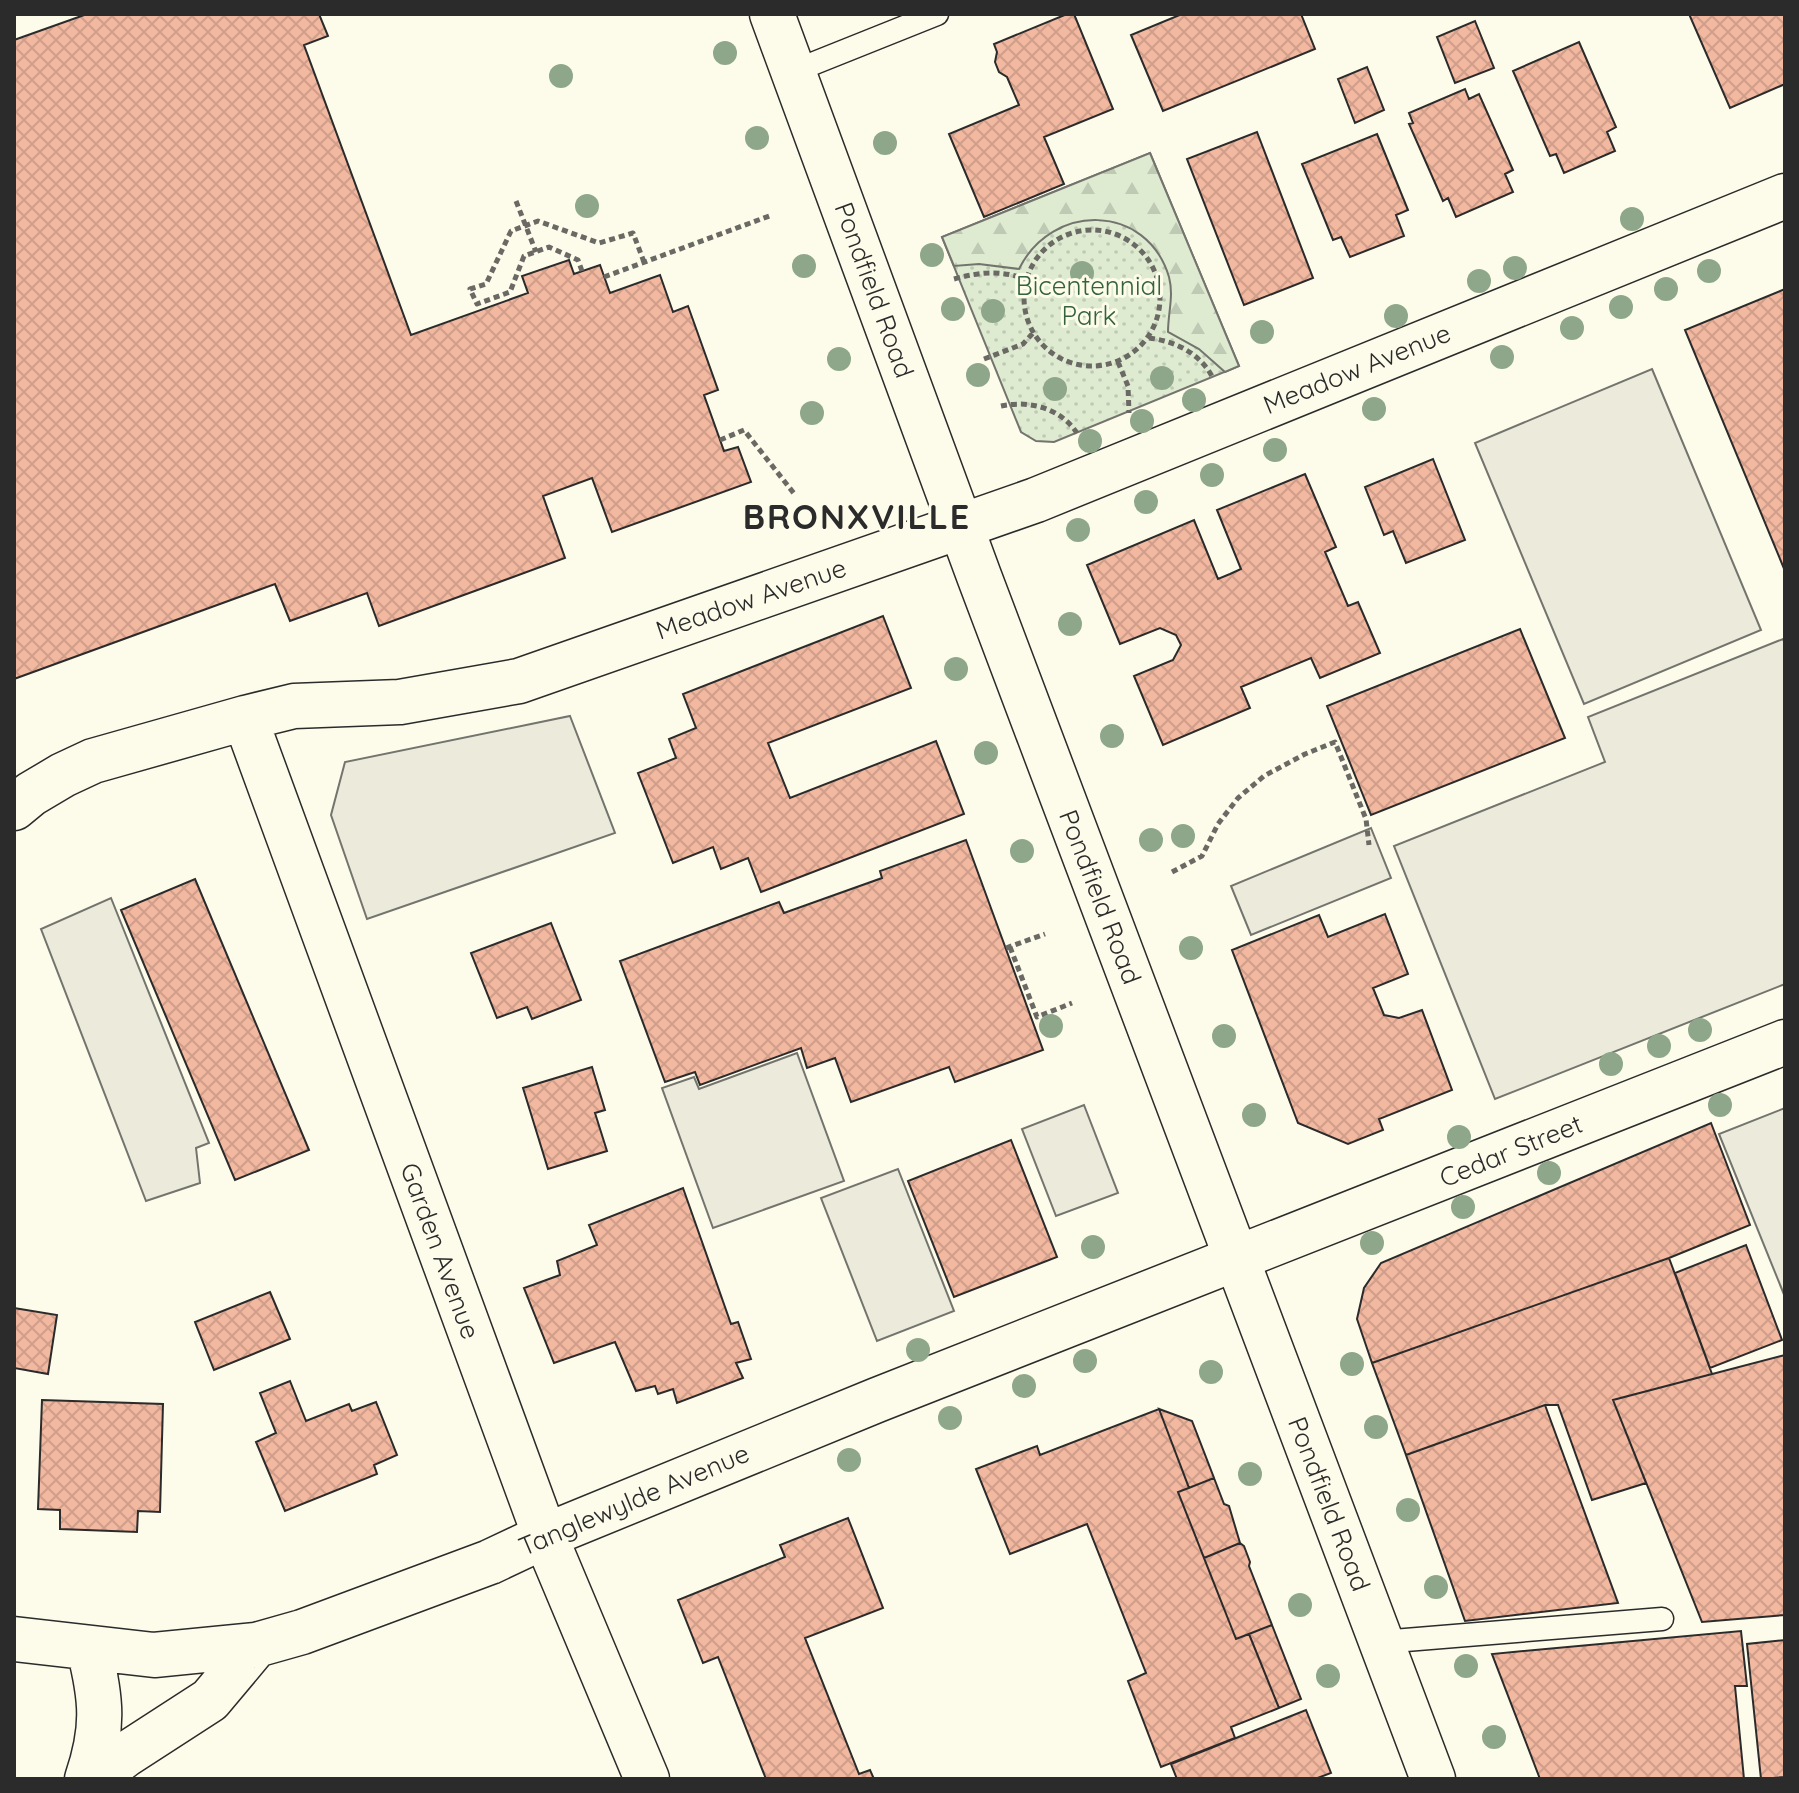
<svg xmlns="http://www.w3.org/2000/svg" width="1799" height="1793" font-family="Quicksand,sans-serif">
<defs>
<pattern id="grass-dots" width="8" height="8" patternUnits="userSpaceOnUse" patternTransform="scale(2)"><rect width="8" height="8" fill="#deebd1"/><path d="M2 2h.1M6 6h.1" fill="none" stroke="#bfcab4" stroke-width="1.8" stroke-linecap="round"/></pattern>
<pattern id="forest-firs" width="22" height="20" patternUnits="userSpaceOnUse" patternTransform="scale(2)"><rect width="22" height="20" fill="#deebd1"/><path d="M5 1l3.5 6h-7zM16 11l3.5 6h-7z" fill="#bfcab4"/></pattern>
<pattern id="building-cross-hatch" width="8" height="8" patternUnits="userSpaceOnUse" patternTransform="scale(2)"><rect width="8" height="8" fill="#f2b8a0"/><path d="M0 0l8 8M0 8l8-8" fill="none" stroke="#d09e8a"/></pattern>
</defs>
<rect width="100%" height="100%" fill="#fdfbea"/>
<path fill="url(#grass-dots)" stroke="#74746e" stroke-width="2" d="M 1150,153 L 1239,366 L 1054,442 L 1036,441 L 1021,432 L 942,237 Z"/>
<path fill="url(#forest-firs)" stroke="#74746e" stroke-width="2" d="M 1150,153 L 1239,366 L 1225,372 L 1199,349 L 1168,332 C 1168,313 1174,296 1169,277 C 1147,203 1052,202 1019,269 L 979,264 L 954,266 L 942,237 Z"/>
<path fill="#eceadb" stroke="#74746e" stroke-width="2" d="M 1652,369 L 1761,630 L 1584,704 L 1475,443 Z
M 1783,639 L 1785,644 L 1785,984 L 1495,1099 L 1394,846 L 1605,762 L 1588,717 Z
M 570,716 L 615,833 L 367,919 L 331,815 L 345,762 Z
M 1371,828 L 1391,878 L 1251,935 L 1231,886 Z
M 111,898 L 209,1143 L 196,1148 L 200,1183 L 146,1201 L 41,929 Z
M 797,1053 L 844,1181 L 713,1228 L 662,1088 L 694,1077 L 699,1089 Z
M 1084,1105 L 1118,1193 L 1056,1216 L 1022,1129 Z
M 1785,1108 L 1785,1297 L 1719,1134 Z
M 898,1169 L 954,1311 L 877,1341 L 821,1198 Z"/>
<path fill="url(#building-cross-hatch)" stroke="#2b2b2b" stroke-width="2" d="M 87,14 L 319,14 L 328,36 L 304,45 L 411,335 L 528,293 L 522,276 L 569,260 L 574,274 L 600,265 L 610,293 L 660,275 L 673,312 L 688,306 L 718,390 L 704,395 L 724,451 L 738,447 L 751,482 L 612,532 L 592,478 L 543,496 L 565,558 L 379,626 L 367,593 L 290,621 L 275,584 L 14,679 L 14,40 Z
M 1067,14 L 1074,14 L 1113,109 L 1044,137 L 1064,184 L 984,217 L 949,134 L 1019,105 L 1007,77 L 999,72 L 995,62 L 997,52 L 994,44 Z
M 1182,14 L 1301,14 L 1315,49 L 1163,111 L 1131,35 Z
M 1689,14 L 1785,14 L 1785,84 L 1730,108 Z
M 1475,21 L 1494,68 L 1455,83 L 1437,37 Z
M 1579,42 L 1616,127 L 1607,132 L 1615,151 L 1564,173 L 1556,154 L 1550,156 L 1513,71 Z
M 1367,67 L 1384,110 L 1355,123 L 1338,79 Z
M 1465,89 L 1469,99 L 1479,94 L 1513,170 L 1505,174 L 1513,192 L 1456,217 L 1448,198 L 1443,201 L 1409,124 L 1413,123 L 1409,113 Z
M 1257,132 L 1313,278 L 1244,305 L 1187,159 Z
M 1377,134 L 1408,210 L 1396,215 L 1404,236 L 1350,257 L 1341,237 L 1333,240 L 1302,164 Z
M 1785,289 L 1785,571 L 1685,330 Z
M 1433,459 L 1465,540 L 1406,563 L 1393,531 L 1384,535 L 1365,487 Z
M 1305,474 L 1336,547 L 1325,552 L 1348,606 L 1358,602 L 1380,653 L 1320,678 L 1311,658 L 1241,687 L 1250,708 L 1163,745 L 1134,676 L 1173,660 L 1181,645 L 1176,635 L 1160,628 L 1120,644 L 1087,565 L 1194,520 L 1218,579 L 1230,574 L 1241,569 L 1217,510 Z
M 883,616 L 911,688 L 768,743 L 790,798 L 936,741 L 964,814 L 761,892 L 748,858 L 721,869 L 713,847 L 673,863 L 638,773 L 676,758 L 669,739 L 696,728 L 683,694 Z
M 1520,629 L 1565,738 L 1371,815 L 1327,706 Z
M 966,840 L 1043,1050 L 955,1082 L 949,1067 L 851,1102 L 835,1058 L 807,1068 L 801,1048 L 700,1085 L 695,1072 L 665,1082 L 620,961 L 779,902 L 784,913 L 882,878 L 880,871 Z
M 195,879 L 309,1150 L 235,1180 L 121,910 Z
M 1385,914 L 1408,974 L 1373,988 L 1384,1015 L 1399,1018 L 1422,1010 L 1452,1090 L 1379,1119 L 1383,1130 L 1348,1144 L 1298,1123 L 1232,950 L 1319,915 L 1328,937 Z
M 551,923 L 581,1000 L 532,1019 L 527,1007 L 497,1018 L 471,953 Z
M 592,1067 L 605,1110 L 595,1113 L 607,1151 L 548,1169 L 523,1088 Z
M 1711,1123 L 1750,1225 L 1669,1258 L 1372,1363 L 1357,1319 L 1364,1288 L 1381,1263 Z
M 1011,1140 L 1057,1257 L 954,1297 L 908,1181 Z
M 683,1188 L 731,1324 L 738,1322 L 751,1359 L 736,1363 L 743,1378 L 677,1403 L 673,1389 L 658,1394 L 655,1386 L 636,1391 L 615,1342 L 554,1363 L 524,1288 L 560,1275 L 557,1261 L 597,1245 L 589,1225 Z
M 1746,1245 L 1782,1340 L 1710,1368 L 1675,1273 Z
M 1669,1258 L 1712,1374 L 1613,1400 L 1646,1483 L 1592,1500 L 1558,1405 L 1545,1405 L 1406,1455 L 1372,1363 Z
M 270,1292 L 290,1339 L 214,1370 L 195,1322 Z
M 14,1308 L 57,1315 L 48,1374 L 14,1368 Z
M 1785,1355 L 1785,1615 L 1702,1622 L 1613,1400 Z
M 290,1381 L 306,1421 L 349,1404 L 352,1411 L 376,1402 L 397,1455 L 374,1465 L 377,1474 L 285,1511 L 256,1442 L 276,1433 L 260,1393 Z
M 42,1400 L 163,1404 L 160,1512 L 138,1511 L 137,1532 L 60,1529 L 60,1510 L 38,1509 Z
M 1545,1405 L 1618,1603 L 1465,1621 L 1406,1455 Z
M 1159,1409 L 1189,1488 L 1178,1492 L 1236,1639 L 1249,1634 L 1279,1708 L 1231,1727 L 1235,1738 L 1161,1767 L 1128,1681 L 1146,1673 L 1087,1524 L 1010,1554 L 976,1469 L 1037,1446 L 1040,1455 Z
M 1159,1409 L 1192,1421 L 1214,1478 L 1189,1488 Z
M 1214,1478 L 1224,1504 L 1229,1506 L 1240,1543 L 1204,1558 L 1178,1492 Z
M 848,1518 L 883,1608 L 805,1638 L 859,1774 L 870,1770 L 874,1779 L 766,1779 L 718,1657 L 703,1663 L 678,1600 L 785,1557 L 780,1545 Z
M 1240,1543 L 1244,1546 L 1250,1562 L 1249,1566 L 1272,1625 L 1236,1639 L 1204,1558 Z
M 1272,1625 L 1301,1699 L 1279,1708 L 1249,1634 Z
M 1741,1631 L 1747,1686 L 1735,1686 L 1744,1779 L 1540,1779 L 1492,1654 Z
M 1785,1640 L 1785,1777 L 1761,1779 L 1747,1644 Z
M 1306,1710 L 1331,1773 L 1315,1779 L 1177,1779 L 1171,1764 Z"/>
<g fill="none" stroke-linecap="round" stroke-linejoin="round">
<defs>
<path id="lane" d="M 792,72 L 937,14
M 1381,1642 L 1662,1619"/>
<path id="street" d="M 245,718 L 545,1536 L 647,1779
M 14,808 L 31,794 L 63,775 L 93,761 L 245,718 L 294,706 L 400,702 L 519,681 L 1036,500 L 1785,196
M 14,1639 L 154,1655 L 256,1645 L 302,1632 L 490,1562 L 545,1536 L 877,1400 L 1785,1042
M 87,1779 C 104,1729 102,1700 89,1649
M 94,1779 L 125,1755 L 210,1700 L 256,1645"/>
<path id="secondary" d="M 772,14 L 979,576 L 1433,1779"/>
</defs>
<use href="#lane" stroke="#2b2b2b" stroke-width="25"/>
<use href="#street" stroke="#2b2b2b" stroke-width="47"/>
<use href="#secondary" stroke="#2b2b2b" stroke-width="47"/>
<path stroke="#6a6964" stroke-width="5" stroke-dasharray="6 4" stroke-linecap="butt" d="M 516,201 L 536,252
M1024 298a68 68 0 1 1 136 0a68 68 0 1 1-136 0Z
M 582,271 L 578,260 L 549,247 L 524,256 L 510,292 L 477,304 L 470,289 L 486,284 L 511,231 L 538,221 L 599,243 L 633,233 L 644,262
M 604,277 L 772,215
M 954,279 C 980,272 1000,270 1026,279
M 1149,338 C 1175,341 1200,353 1213,378
M 984,359 L 1023,344 L 1033,333
M 1118,362 L 1128,386 L 1129,413
M 1001,406 C 1030,400 1060,408 1077,433
M 720,440 L 744,430 L 796,496
M 1172,872 L 1202,856 L 1218,824 L 1238,798 L 1264,776 L 1305,754 L 1335,742 L 1366,819 L 1369,845
M 1010,947 L 1037,1017 L 1072,1003
M 1006,948 L 1045,934"/>
<use href="#lane" stroke="#fdfbea" stroke-width="22"/>
<use href="#street" stroke="#fdfbea" stroke-width="44"/>
<use href="#secondary" stroke="#fdfbea" stroke-width="44"/>
</g>
<g fill="#8ea78a">
<circle cx="725" cy="53" r="12"/>
<circle cx="561" cy="76" r="12"/>
<circle cx="757" cy="138" r="12"/>
<circle cx="885" cy="143" r="12"/>
<circle cx="587" cy="206" r="12"/>
<circle cx="1632" cy="219" r="12"/>
<circle cx="932" cy="255" r="12"/>
<circle cx="804" cy="266" r="12"/>
<circle cx="1515" cy="268" r="12"/>
<circle cx="1709" cy="271" r="12"/>
<circle cx="1082" cy="273" r="12"/>
<circle cx="1479" cy="281" r="12"/>
<circle cx="1666" cy="289" r="12"/>
<circle cx="1621" cy="307" r="12"/>
<circle cx="953" cy="309" r="12"/>
<circle cx="993" cy="311" r="12"/>
<circle cx="1396" cy="316" r="12"/>
<circle cx="1572" cy="328" r="12"/>
<circle cx="1262" cy="332" r="12"/>
<circle cx="1502" cy="357" r="12"/>
<circle cx="839" cy="359" r="12"/>
<circle cx="978" cy="375" r="12"/>
<circle cx="1162" cy="378" r="12"/>
<circle cx="1055" cy="389" r="12"/>
<circle cx="1194" cy="400" r="12"/>
<circle cx="1374" cy="409" r="12"/>
<circle cx="812" cy="413" r="12"/>
<circle cx="1142" cy="421" r="12"/>
<circle cx="1090" cy="441" r="12"/>
<circle cx="1275" cy="450" r="12"/>
<circle cx="1212" cy="475" r="12"/>
<circle cx="1146" cy="502" r="12"/>
<circle cx="1078" cy="530" r="12"/>
<circle cx="1070" cy="624" r="12"/>
<circle cx="956" cy="669" r="12"/>
<circle cx="1112" cy="736" r="12"/>
<circle cx="986" cy="753" r="12"/>
<circle cx="1183" cy="836" r="12"/>
<circle cx="1151" cy="840" r="12"/>
<circle cx="1022" cy="851" r="12"/>
<circle cx="1191" cy="948" r="12"/>
<circle cx="1051" cy="1026" r="12"/>
<circle cx="1700" cy="1030" r="12"/>
<circle cx="1224" cy="1036" r="12"/>
<circle cx="1659" cy="1046" r="12"/>
<circle cx="1611" cy="1064" r="12"/>
<circle cx="1720" cy="1105" r="12"/>
<circle cx="1254" cy="1115" r="12"/>
<circle cx="1459" cy="1137" r="12"/>
<circle cx="1549" cy="1173" r="12"/>
<circle cx="1463" cy="1207" r="12"/>
<circle cx="1372" cy="1243" r="12"/>
<circle cx="1093" cy="1247" r="12"/>
<circle cx="918" cy="1350" r="12"/>
<circle cx="1085" cy="1361" r="12"/>
<circle cx="1352" cy="1364" r="12"/>
<circle cx="1211" cy="1372" r="12"/>
<circle cx="1024" cy="1386" r="12"/>
<circle cx="950" cy="1418" r="12"/>
<circle cx="1376" cy="1427" r="12"/>
<circle cx="849" cy="1460" r="12"/>
<circle cx="1250" cy="1474" r="12"/>
<circle cx="1408" cy="1510" r="12"/>
<circle cx="1436" cy="1587" r="12"/>
<circle cx="1300" cy="1605" r="12"/>
<circle cx="1466" cy="1666" r="12"/>
<circle cx="1328" cy="1676" r="12"/>
<circle cx="1494" cy="1737" r="12"/>
</g>
<g text-anchor="middle" stroke-width="6" stroke-linejoin="round" paint-order="stroke">
<g font-size="26" fill="#34623c" stroke="#fdfbea">
<text x="1089" y="295">Bicentennial<tspan x="1089" dy="30">Park</tspan></text>
</g>
<g font-size="26" fill="#2b2b2b" stroke="#fdfbea">
<text transform="translate(874 290) rotate(70)" y="9">Pondfield Road</text>
<text transform="translate(1357 369) rotate(-22)" y="9">Meadow Avenue</text>
<text transform="translate(751 599) rotate(-19)" y="9">Meadow Avenue</text>
<text transform="translate(1100 897) rotate(69)" y="9">Pondfield Road</text>
<text transform="translate(1511 1151) rotate(-22)" y="9">Cedar Street</text>
<text transform="translate(440 1251) rotate(70)" y="9">Garden Avenue</text>
<text transform="translate(634 1500) rotate(-23)" y="9">Tanglewylde Avenue</text>
<text transform="translate(1329 1504) rotate(69)" y="9">Pondfield Road</text>
</g>
<g font-size="34" font-weight="bold" letter-spacing="2" fill="#2b2b2b" stroke="#fdfbea">
<text x="857" y="529">BRONXVILLE</text>
</g>
</g>
<rect width="1799" height="1793" fill="none" stroke="#2b2b2b" stroke-width="32"/>
</svg>
